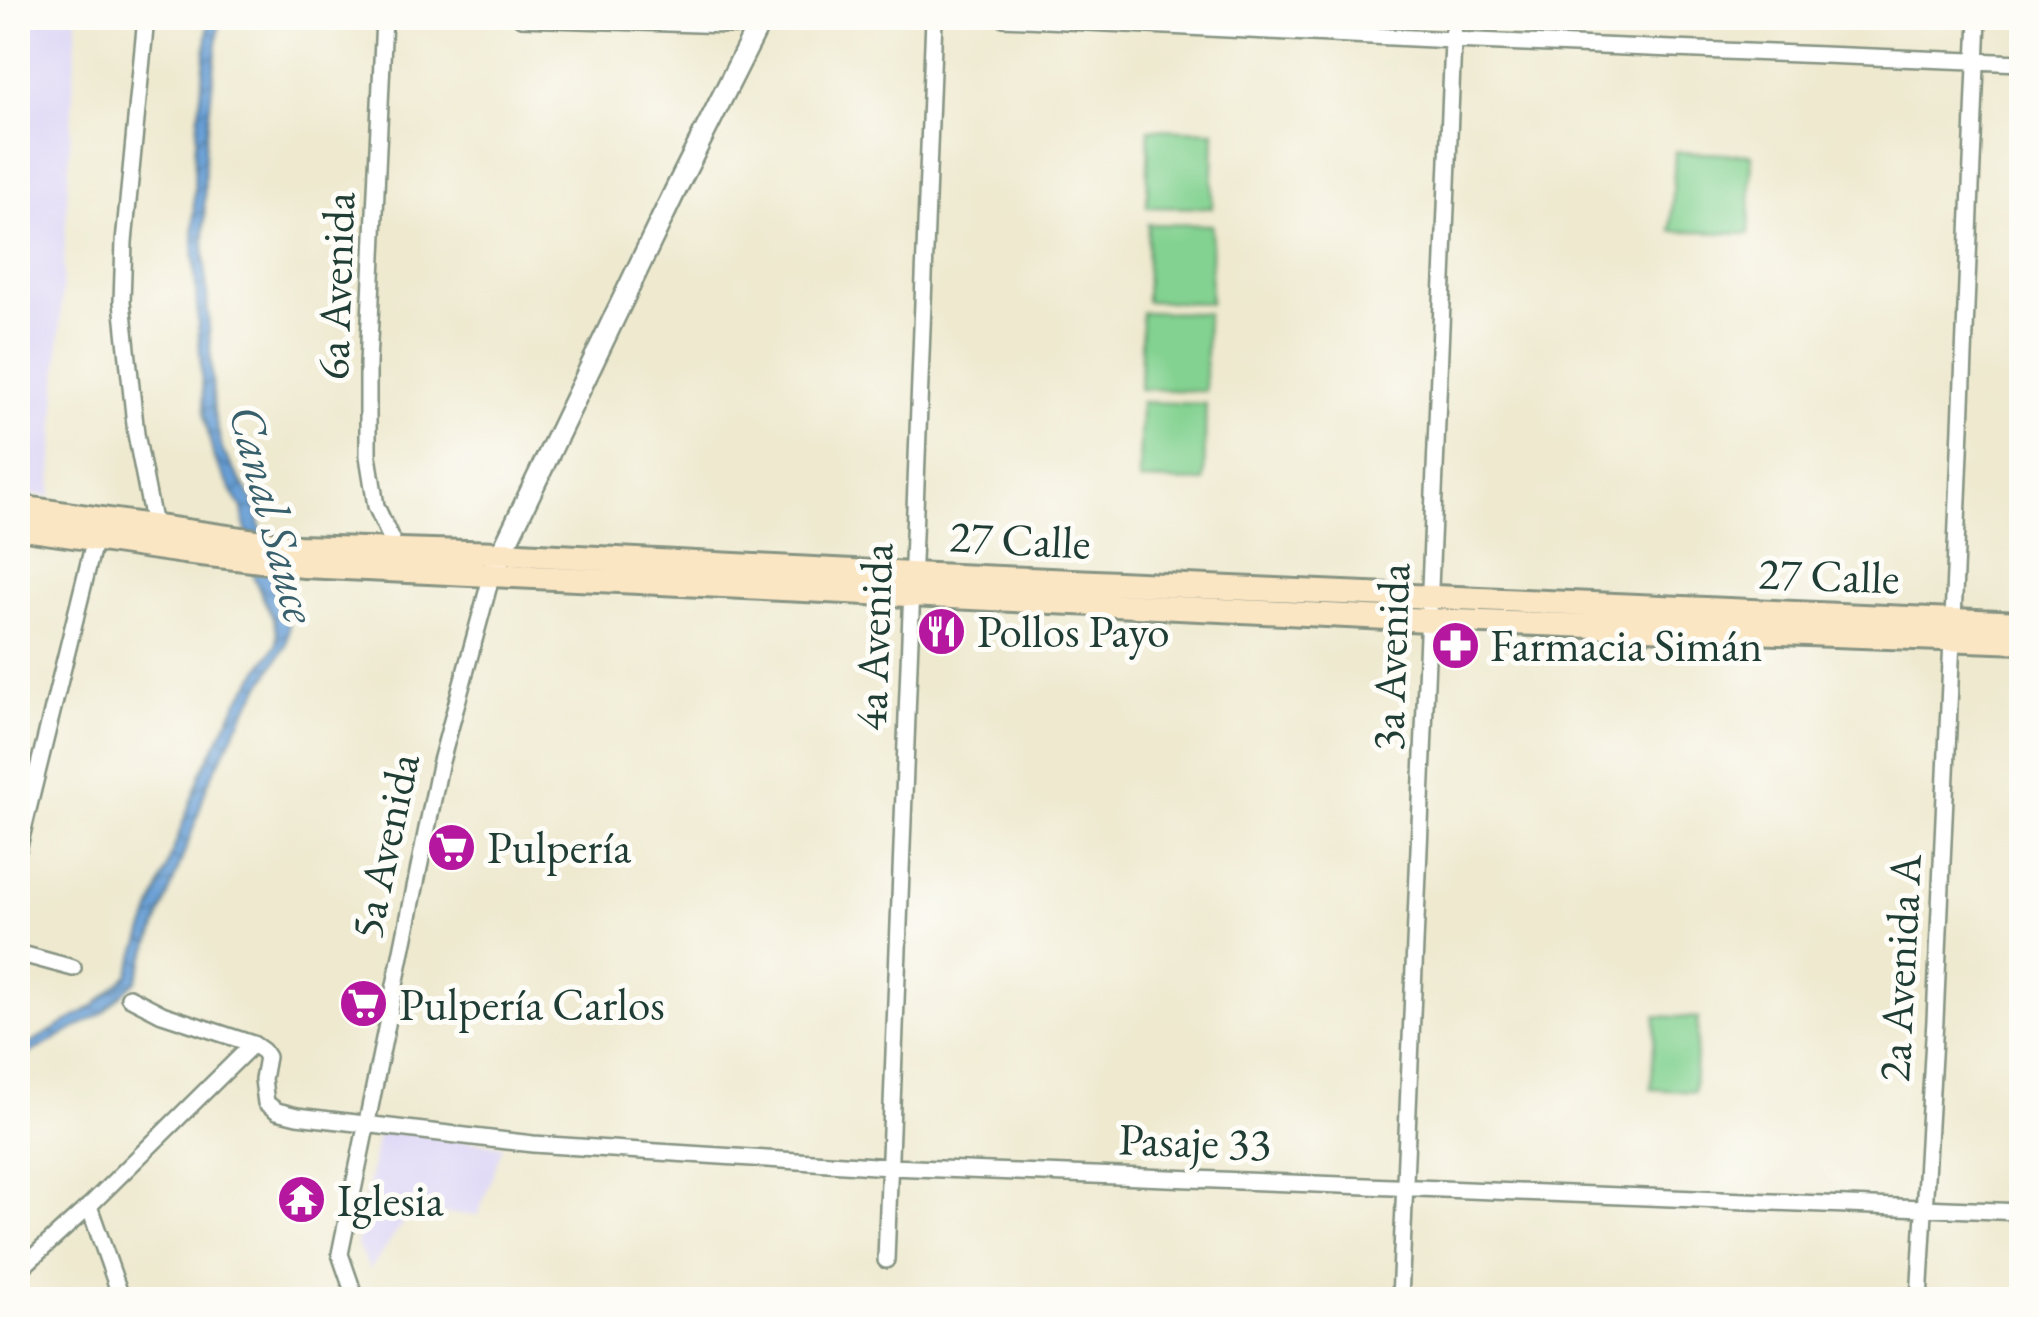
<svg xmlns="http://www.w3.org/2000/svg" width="2039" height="1317" font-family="'EB Garamond',serif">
<defs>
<pattern id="water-waves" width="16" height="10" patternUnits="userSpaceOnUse" patternTransform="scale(2.5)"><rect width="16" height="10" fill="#679ed5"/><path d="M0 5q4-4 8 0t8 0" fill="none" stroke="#5482ae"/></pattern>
</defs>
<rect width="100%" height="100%" fill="#fdfcf7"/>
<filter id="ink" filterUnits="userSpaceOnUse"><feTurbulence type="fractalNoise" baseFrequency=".01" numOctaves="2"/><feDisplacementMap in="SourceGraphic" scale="20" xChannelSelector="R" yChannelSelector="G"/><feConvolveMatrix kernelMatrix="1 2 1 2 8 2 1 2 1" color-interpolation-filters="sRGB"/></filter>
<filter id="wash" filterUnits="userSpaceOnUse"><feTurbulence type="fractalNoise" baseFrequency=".0048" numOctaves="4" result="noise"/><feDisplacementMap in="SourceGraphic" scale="40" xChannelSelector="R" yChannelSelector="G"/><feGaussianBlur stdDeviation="2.25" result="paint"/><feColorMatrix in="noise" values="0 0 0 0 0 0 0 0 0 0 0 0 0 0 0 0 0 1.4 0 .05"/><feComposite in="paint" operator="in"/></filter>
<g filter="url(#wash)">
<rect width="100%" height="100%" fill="#eee9cf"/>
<path fill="#dcd5f6" d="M 18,18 L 77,18 L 51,497 L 18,492 Z
M 379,1128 L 503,1146 L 478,1215 L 410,1212 L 370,1270 L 357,1245 Z"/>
<path fill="#83d291" stroke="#518862" stroke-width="2.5" d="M 1149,129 L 1214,131 L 1212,208 L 1147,207 Z
M 1675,152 L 1752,155 L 1749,234 L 1671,231 Z
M 1148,224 L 1212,225 L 1210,303 L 1146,301 Z
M 1142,312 L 1207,313 L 1205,391 L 1140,389 Z
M 1141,402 L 1206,404 L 1204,482 L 1139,480 Z
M 1656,1016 L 1698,1018 L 1694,1092 L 1651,1089 Z"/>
<path fill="url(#water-waves)" stroke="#436e84" stroke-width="2.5" d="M 209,18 L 220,18 L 205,149 L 204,246 L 214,413 L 223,452 L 255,504 L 271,572 L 289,627 L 286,646 L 247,708 L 207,785 L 195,824 L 136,981 L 101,1014 L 18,1060 L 18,1050 L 94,1006 L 128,975 L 201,773 L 237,703 L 276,645 L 277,635 L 274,621 L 254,578 L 242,509 L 214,459 L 204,414 L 193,244 L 195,150 Z"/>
</g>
<g filter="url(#ink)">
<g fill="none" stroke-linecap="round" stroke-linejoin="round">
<defs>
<path id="minor" d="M 146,18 L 124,242 L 122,302 L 136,434 L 154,526
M 384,18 L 368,364 L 368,456 L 376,506 L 397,552
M 521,18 L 757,26
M 1003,18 L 1453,40 L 2022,63
M 1953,620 L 1978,18
M 18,850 L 95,538
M 18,953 L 73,968
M 129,997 L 162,1014 L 253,1044 L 263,1051 L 267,1057 L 263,1079 L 266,1103 L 277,1111 L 297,1116 L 533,1144 L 890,1167 L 2022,1212
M 89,1206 L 122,1300
M 886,1260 L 934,18
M 18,1271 L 89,1206 L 253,1044
M 356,1300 L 340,1254 L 440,765 L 492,574
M 1400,1300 L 1454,18
M 1919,1300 L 1935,1020 L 1952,639"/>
<path id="tertiary" d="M 496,564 L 675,191 L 762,18"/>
<path id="secondary" d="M 18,507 L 298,547 L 500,553 L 912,574 L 2022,623
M 18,528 L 184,552 L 304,566 L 1429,620 L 2022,642"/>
</defs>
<use href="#minor" stroke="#869382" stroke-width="20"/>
<use href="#tertiary" stroke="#869382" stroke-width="25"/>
<use href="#secondary" stroke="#869382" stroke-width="28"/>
<use href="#minor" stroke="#fff" stroke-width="15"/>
<use href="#tertiary" stroke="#fff" stroke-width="20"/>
<use href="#secondary" stroke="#fbe6c4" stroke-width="22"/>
</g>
</g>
<defs>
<symbol id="restaurant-disc" viewBox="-11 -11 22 22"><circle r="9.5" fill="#b5179e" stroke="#fdfcf7"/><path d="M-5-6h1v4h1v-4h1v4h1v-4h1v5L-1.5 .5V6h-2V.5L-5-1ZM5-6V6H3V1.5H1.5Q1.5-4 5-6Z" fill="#fff"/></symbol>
<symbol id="pharmacy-disc" viewBox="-11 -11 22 22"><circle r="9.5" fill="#b5179e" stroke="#fdfcf7"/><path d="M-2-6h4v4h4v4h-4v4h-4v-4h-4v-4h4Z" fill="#fff"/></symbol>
<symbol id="supermarket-disc" viewBox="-11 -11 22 22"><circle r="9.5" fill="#b5179e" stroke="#fdfcf7"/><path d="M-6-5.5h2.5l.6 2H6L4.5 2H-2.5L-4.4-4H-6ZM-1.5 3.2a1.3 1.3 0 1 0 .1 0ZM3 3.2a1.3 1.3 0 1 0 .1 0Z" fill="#fff"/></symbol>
<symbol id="temple-disc" viewBox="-11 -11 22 22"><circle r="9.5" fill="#b5179e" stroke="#fdfcf7"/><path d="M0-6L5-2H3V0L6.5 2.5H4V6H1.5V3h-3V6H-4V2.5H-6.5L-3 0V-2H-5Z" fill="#fff"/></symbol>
</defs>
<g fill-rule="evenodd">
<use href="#restaurant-disc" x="914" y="604" width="55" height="55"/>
<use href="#pharmacy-disc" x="1428" y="618" width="55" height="55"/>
<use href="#supermarket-disc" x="424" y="820" width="55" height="55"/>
<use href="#supermarket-disc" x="336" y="976" width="55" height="55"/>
<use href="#temple-disc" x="274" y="1172" width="55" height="55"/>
</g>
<g text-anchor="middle" stroke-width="10" stroke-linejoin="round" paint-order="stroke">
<g font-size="45" fill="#1f3d34" stroke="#fdfcf7">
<text transform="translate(335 286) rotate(-88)" y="16">6a Avenida</text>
<text transform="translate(1020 539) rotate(3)" y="16">27 Calle</text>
<text transform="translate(1829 575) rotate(2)" y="16">27 Calle</text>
<text transform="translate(873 637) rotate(-88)" y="16">4a Avenida</text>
<text transform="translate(1390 657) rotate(-88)" y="16">3a Avenida</text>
<text transform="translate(384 846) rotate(-78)" y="16">5a Avenida</text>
<text transform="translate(1899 968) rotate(-87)" y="16">2a Avenida A</text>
<text transform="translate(1195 1141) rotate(2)" y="16">Pasaje 33</text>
</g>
<g font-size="45" fill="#1f3d34" stroke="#fdfcf7" text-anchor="start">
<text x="977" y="647">Pollos Payo</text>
<text x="1490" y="661">Farmacia Simán</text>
<text x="487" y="863">Pulpería</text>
<text x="399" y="1020">Pulpería Carlos</text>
<text x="337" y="1216">Iglesia</text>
</g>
<g font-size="48" font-style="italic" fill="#385f6c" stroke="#fdfcf7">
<text transform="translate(274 514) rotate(75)" y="17">Canal Sauce</text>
</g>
</g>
<rect width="2039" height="1317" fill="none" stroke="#fdfcf7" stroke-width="60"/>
</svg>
